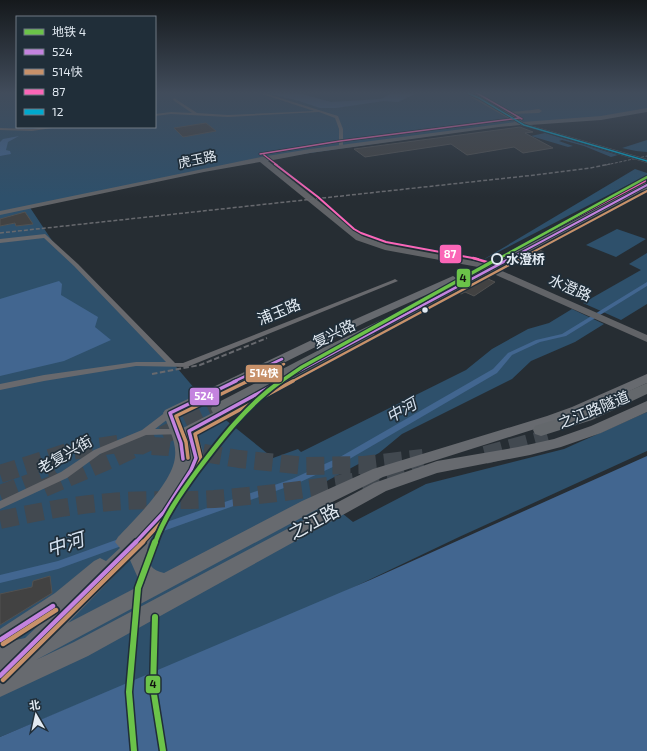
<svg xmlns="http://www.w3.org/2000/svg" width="647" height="751" font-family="'Exo 2','Noto Sans SC',sans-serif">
<rect width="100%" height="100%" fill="#262d33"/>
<path fill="#2e506b" d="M 0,92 L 17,92 L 17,127 L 155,127 L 155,92 L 647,92 L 647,111 L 617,116 L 506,125 L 247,162 L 29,206 L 53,242 L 172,362 L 212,409 L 273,458 L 298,449 L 301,452 L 466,370 L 492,349 L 528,329 L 549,323 L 572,309 L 604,324 L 575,342 L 531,361 L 512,379 L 402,434 L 379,453 L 312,489 L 353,522 L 426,484 L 564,449 L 647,412 L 647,451 L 459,537 L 308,609 L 0,737 Z
M 545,133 L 618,155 L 611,157 L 584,146 L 562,140 L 559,141 L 573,146 L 568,147 L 531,136 Z
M 647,140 L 647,152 L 636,151 L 622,148 Z
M 635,169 L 647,173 L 647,175 L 481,261 Z
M 617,229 L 646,239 L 616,257 L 586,245 Z
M 647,253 L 647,304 L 621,320 L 583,303 L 641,270 L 629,264 Z"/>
<path fill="#426690" d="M 268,92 L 295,92 L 331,102 L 381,99 L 394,92 L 419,92 L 398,102 L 384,101 L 336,108 L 320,108 L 299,101 L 271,94 Z
M 19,136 L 8,142 L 6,150 L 10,151 L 11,154 L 0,156 L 0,142 L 3,139 Z
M 59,281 L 62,284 L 61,295 L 98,317 L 95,327 L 111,340 L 64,361 L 0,376 L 0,299 Z
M 647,456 L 647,751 L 0,751 L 0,737 L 370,580 Z"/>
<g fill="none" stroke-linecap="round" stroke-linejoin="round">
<path fill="#426690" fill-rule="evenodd" d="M 647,282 L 647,286 L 566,336 L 540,342 L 512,355 L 497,373 L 346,461 L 298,483 L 155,534 L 152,535 L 149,534 L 147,531 L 149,528 L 292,479 L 340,457 L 493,369 L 508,353 L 536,340 L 562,334 Z
M 124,537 L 127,538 L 129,541 L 127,544 L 58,569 L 0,583 L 0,575 L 58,561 Z"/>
</g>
<path fill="#424242" stroke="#515151" d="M 206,123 L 216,131 L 183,137 L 174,128 Z
M 520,127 L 533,132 L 525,133 L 553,148 L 523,153 L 514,147 L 467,155 L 451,144 L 365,157 L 354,149 Z
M 25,212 L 33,224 L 16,226 L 15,223 L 0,226 L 0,219 Z
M 537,249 L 544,252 L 529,261 L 523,259 L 503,270 L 500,269 Z
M 490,274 L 493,275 L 488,279 L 495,282 L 474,296 L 465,292 L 461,294 L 457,292 Z
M 50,576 L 52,593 L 0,625 L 0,594 L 32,587 L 33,581 Z"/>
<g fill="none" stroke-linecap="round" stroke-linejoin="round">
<path stroke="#424950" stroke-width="18" stroke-dasharray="18 8" stroke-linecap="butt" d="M 485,455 L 548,438
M 0,474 L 71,451 L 118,444 L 169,447 L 239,459 L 305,466 L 364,465 L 423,458
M 44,488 L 114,458 L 219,409
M 0,494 L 56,473
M 0,520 C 37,512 73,505 111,502 C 145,499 180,501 214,499 C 283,494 351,483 419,470"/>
<path fill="#68696d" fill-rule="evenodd" d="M 256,92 L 261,92 L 338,116 L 343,129 L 343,146 L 341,147 L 339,146 L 339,129 L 335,118 L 319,112 L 228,117 L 171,114 L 155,116 L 155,114 L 171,112 L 192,113 L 173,100 L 174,98 L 197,113 L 228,115 L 314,111 Z
M 46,127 L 59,127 L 32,131 L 0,130 L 0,128 L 32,129 Z
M 635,184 L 647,188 L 647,192 L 633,187 L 632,186 Z
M 45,234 L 78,264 L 175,363 L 183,363 L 393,280 L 395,279 L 398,281 L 187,367 L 136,366 L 44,381 L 0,390 L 0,384 L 44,375 L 136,362 L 166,362 L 74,266 L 44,238 L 0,243 L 0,239 Z
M 170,410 L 174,413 L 173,415 L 155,429 L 182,429 L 185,430 L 186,432 L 185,434 L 146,435 L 100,454 L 67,478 L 0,509 L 0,501 L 61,472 L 94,450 L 142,430 L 167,411 Z"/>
<path fill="#616367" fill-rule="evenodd" d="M 462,92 C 479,90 490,106 504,111 C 512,113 531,110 539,109 L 542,111 L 539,113 L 511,114 L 523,122 L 601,116 L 647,108 L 647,112 L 601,120 L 530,125 L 647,159 L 647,163 L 520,125 L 499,127 L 310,153 L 268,161 L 362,236 L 387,245 L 484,263 L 647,335 L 647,342 L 478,267 L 385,250 L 356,240 L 260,162 L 204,172 L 0,215 L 0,211 L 261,157 L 310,149 L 515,122 Z"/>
<path fill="#676a6f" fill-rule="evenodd" d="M 644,183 L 647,183 L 647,188 L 431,304 L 422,311 L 414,311 L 412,309 L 423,300 Z
M 453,276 L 458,279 L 457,281 L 366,322 L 178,415 L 183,428 L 232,403 L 237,401 L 242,403 L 244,406 L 242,409 L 197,433 C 199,440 205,453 203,460 C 198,476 180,502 170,516 C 165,523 158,528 153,535 C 144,549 143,569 164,573 L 302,501 L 373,469 L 547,416 L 572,407 L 647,374 L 647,383 L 582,413 L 557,422 L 383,477 L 314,511 L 36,660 L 74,642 L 374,483 L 437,461 L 518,447 L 554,439 L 591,426 L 647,401 L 647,412 L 601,433 L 561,447 L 530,455 L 437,473 L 386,491 L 88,656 L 0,697 L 0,629 L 55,593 L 94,561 L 100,558 L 106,561 L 120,548 L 115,542 L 118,537 C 135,519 173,482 175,457 C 177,442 168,427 163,413 L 165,410 L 358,318 ZM 130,560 L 138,578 L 145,583 L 68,623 ZM 39,625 L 25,638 L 16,640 Z
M 369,331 L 373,332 L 375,335 L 373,338 L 279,389 L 274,390 L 269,389 L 267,386 L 269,383 Z"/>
<path fill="#64686c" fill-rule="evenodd" d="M 427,298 L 432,299 L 433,302 L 432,305 L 333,354 L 225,413 L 219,414 L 213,413 L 211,409 L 213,405 L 323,348 Z
M 647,383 L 647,394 L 592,420 L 541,436 L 535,434 L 533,430 L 535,426 L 580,412 Z"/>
<path stroke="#67696e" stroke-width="1" stroke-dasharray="3 1.5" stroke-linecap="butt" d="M 606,165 L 647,156"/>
<path stroke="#67696e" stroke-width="1.5" stroke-dasharray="4 2" stroke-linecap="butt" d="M 0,233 L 535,175 L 590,168 L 610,164"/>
<path stroke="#67696e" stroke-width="2" stroke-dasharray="5.5 2.5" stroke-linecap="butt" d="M 152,374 L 200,365 L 267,338"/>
<defs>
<path id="bus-1-far3" d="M 509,259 L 647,185"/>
<path id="bus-1-far2" d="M 233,382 L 282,359
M 279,382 L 511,258"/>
<path id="bus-1-far1" d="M 183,459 L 181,443 L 170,413 L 236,381
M 135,543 L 164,512 L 191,470 L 196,458 L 189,431 L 281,381"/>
<path id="bus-1" d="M 0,640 L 53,606
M 0,676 L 136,542"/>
<path id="bus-2-far3" d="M 520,259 L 647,191"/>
<path id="bus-2-far2" d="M 246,382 L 284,364
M 291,382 L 522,258"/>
<path id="bus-2-far1" d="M 188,458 L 186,442 L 176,416 L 248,381
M 142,543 L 168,515 L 195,473 L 201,459 L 195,434 L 293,381"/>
<path id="bus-2" d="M 3,644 L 56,610
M 3,680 L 143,542"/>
<path id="bus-3-far2" d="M 475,92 L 522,119
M 260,154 L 340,141 L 519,118
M 264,155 L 277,165"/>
<path id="bus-3-far1" d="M 275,164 L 318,197 L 354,229 L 361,233 L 386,242 L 478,259
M 497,259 L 645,181"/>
<path id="bus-3" d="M 473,258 L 490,263 L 499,258"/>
<path id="bus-4" d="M 465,92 L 479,98 L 524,125 L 647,161"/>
</defs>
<use href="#bus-1-far3" stroke="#202e39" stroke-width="4"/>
<use href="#bus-1-far2" stroke="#202e39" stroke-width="5"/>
<use href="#bus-1-far1" stroke="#202e39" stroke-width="6"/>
<use href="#bus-1" stroke="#202e39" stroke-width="8"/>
<use href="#bus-2-far3" stroke="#202e39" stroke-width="4"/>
<use href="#bus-2-far2" stroke="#202e39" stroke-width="5"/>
<use href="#bus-2-far1" stroke="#202e39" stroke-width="6"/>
<use href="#bus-2" stroke="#202e39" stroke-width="8"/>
<use href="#bus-3-far2" stroke="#202e39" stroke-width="3"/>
<use href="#bus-3-far1" stroke="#202e39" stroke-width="4"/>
<use href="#bus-3" stroke="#202e39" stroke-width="5"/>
<use href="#bus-4" stroke="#202e39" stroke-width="3"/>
<use href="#bus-1-far3" stroke="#c483df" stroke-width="2"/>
<use href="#bus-1-far2" stroke="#c483df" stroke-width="2.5"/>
<use href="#bus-1-far1" stroke="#c483df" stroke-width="3.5"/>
<use href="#bus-1" stroke="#c483df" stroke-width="4.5"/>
<use href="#bus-2-far3" stroke="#c7916a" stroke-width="2"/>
<use href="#bus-2-far2" stroke="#c7916a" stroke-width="2.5"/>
<use href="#bus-2-far1" stroke="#c7916a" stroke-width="3.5"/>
<use href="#bus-2" stroke="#c7916a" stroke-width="4.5"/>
<use href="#bus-3-far2" stroke="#fa66b7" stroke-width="1.5"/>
<use href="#bus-3-far1" stroke="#fa66b7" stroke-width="2"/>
<use href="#bus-3" stroke="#fa66b7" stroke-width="2.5"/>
<use href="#bus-4" stroke="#00a9ce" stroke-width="1.5"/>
<defs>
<path id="metro-1-far3" d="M 498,259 L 647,177"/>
<path id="metro-1-far2" d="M 280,382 L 302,367 L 499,258"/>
<path id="metro-1-far1" d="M 155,543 C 164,517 181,493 197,471 C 221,439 247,405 281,381"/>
<path id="metro-1" d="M 155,617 L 153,688 L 163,751
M 134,751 L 129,692 L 138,588 L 155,542"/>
</defs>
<use href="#metro-1-far3" stroke="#202e39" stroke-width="4.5"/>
<use href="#metro-1-far2" stroke="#202e39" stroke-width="6"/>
<use href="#metro-1-far1" stroke="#202e39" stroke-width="8"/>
<use href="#metro-1" stroke="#202e39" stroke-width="9"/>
<use href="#metro-1-far3" stroke="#6bc349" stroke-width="2.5"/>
<use href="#metro-1-far2" stroke="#6bc349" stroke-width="3.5"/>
<use href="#metro-1-far1" stroke="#6bc349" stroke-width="4.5"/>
<use href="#metro-1" stroke="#6bc349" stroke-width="6"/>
</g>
<linearGradient id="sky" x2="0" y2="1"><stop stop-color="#15191c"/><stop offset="0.47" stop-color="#414c5b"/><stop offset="1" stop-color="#414c5b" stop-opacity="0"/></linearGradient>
<rect width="647" height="197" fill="url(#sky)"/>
<circle fill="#202e39" stroke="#e2eaf2" stroke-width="2" cx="497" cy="259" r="5"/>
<circle fill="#e2eaf2" stroke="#202e39" stroke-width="1.5" cx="425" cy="310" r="3.5"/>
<g text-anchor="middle" stroke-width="3.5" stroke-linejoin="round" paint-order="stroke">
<g font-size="13" fill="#e2eaf2" stroke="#202e39">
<text transform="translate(197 159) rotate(-12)" y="5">虎玉路</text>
</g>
<g font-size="13" font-weight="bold" fill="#e2eaf2" stroke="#202e39" text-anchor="start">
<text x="506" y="264">水澄桥</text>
</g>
<g font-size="15" fill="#e2eaf2" stroke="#202e39">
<text transform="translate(570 288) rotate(24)" y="5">水澄路</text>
<text transform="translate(279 312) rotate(-22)" y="5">浦玉路</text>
<text transform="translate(334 334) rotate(-26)" y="5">复兴路</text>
<text transform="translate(594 410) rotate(-22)" y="5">之江路隧道</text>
<text transform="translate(65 455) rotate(-30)" y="5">老复兴街</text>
</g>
<g font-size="16" font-style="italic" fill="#d7e3f1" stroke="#202e39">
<text transform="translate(401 410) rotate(-30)" y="6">中河</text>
</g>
<g font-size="18" fill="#e2eaf2" stroke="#202e39">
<text transform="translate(314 522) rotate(-28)" y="6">之江路</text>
</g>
<g font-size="19" font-style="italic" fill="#d7e3f1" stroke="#202e39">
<text transform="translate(65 544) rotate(-18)" y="7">中河</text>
</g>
</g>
<g stroke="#202e39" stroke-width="1.5">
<rect x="439" y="244" width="23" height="20" rx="4" fill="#fa66b7"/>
<rect x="456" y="268" width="15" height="20" rx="4" fill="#6bc349"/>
<rect x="245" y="364" width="38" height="19" rx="4" fill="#c7916a"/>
<rect x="189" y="387" width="31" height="19" rx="4" fill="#c483df"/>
<rect x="145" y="675" width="16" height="19" rx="4" fill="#6bc349"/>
</g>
<g font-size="11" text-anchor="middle" font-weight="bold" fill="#fff">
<text x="450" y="258">87</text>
<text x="264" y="377">514快</text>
<text x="204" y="400">524</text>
</g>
<g font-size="11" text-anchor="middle" font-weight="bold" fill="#111">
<text x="463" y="282">4</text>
<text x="153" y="688">4</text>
</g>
<rect x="16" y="16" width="140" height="112" fill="#202e39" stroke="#6e7983"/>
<rect x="24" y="29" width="20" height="6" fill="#6bc349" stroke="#6e7983"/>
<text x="52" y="36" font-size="12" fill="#e2eaf2">地铁 4</text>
<rect x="24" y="49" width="20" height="6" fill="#c483df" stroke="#6e7983"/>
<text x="52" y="56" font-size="12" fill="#e2eaf2">524</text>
<rect x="24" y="69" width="20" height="6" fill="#c7916a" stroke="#6e7983"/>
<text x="52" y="76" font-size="12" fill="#e2eaf2">514快</text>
<rect x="24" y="89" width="20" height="6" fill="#fa66b7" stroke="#6e7983"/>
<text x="52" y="96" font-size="12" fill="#e2eaf2">87</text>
<rect x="24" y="109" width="20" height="6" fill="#00a9ce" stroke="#6e7983"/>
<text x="52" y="116" font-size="12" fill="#e2eaf2">12</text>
<g transform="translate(36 715) rotate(351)" stroke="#202e39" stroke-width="3" paint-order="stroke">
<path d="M0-3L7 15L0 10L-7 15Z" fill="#e2eaf2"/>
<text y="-6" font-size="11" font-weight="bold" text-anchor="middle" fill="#e2eaf2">北</text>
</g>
</svg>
